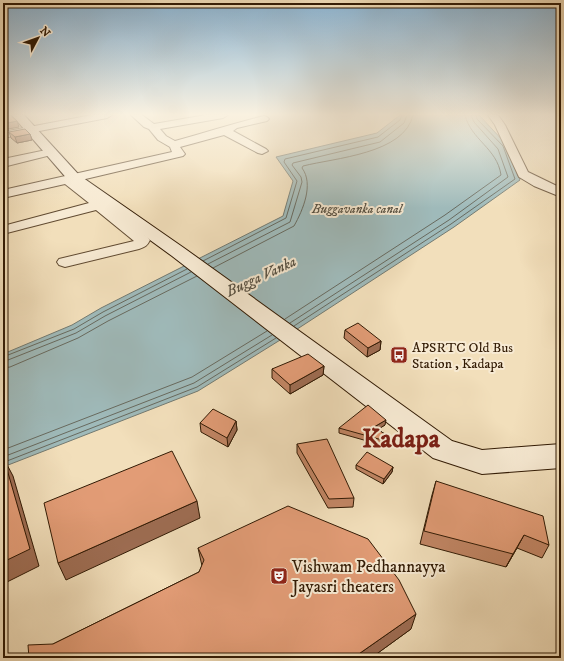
<svg xmlns="http://www.w3.org/2000/svg" width="564" height="661" font-family="'IM FELL DW Pica',serif">
<rect width="100%" height="100%" fill="#f2dfbb"/>
<filter id="stains"><feTurbulence type="fractalNoise" baseFrequency=".005" numOctaves="4"/><feColorMatrix values="0 0 0 0 .2 0 0 0 0 .09 0 0 0 0 .02 0 0 0 .5 -.17"/></filter>
<radialGradient id="worn" r=".72"><stop offset=".6" stop-color="#630" stop-opacity="0"/><stop offset="1" stop-color="#630" stop-opacity=".3"/></radialGradient>
<path fill="#9fbaba" stroke="#737a71" d="M 400,115 L 479,115 L 506,144 L 520,180 L 454,227 L 285,337 L 198,391 L 3,467 L 3,354 L 72,325 L 101,308 L 283,216 L 293,181 L 276,157 L 377,133 Z"/>
<g fill="none" stroke-linecap="round" stroke-linejoin="round">
<path stroke="#686a5f" stroke-width="1" d="M 203,261 L 286,218 L 297,181 L 284,162 L 285,159 L 378,137 L 400,120 L 402,115
M 208,264 L 290,222 L 302,182 L 301,177 L 292,165 L 293,163 L 380,142 L 404,123 L 407,115
M 213,268 L 294,226 C 303,210 314,184 302,168 L 303,166 C 334,158 405,154 413,115
M 285,319 L 445,215 L 501,175 C 497,148 471,140 465,115
M 290,323 L 449,220 L 508,177 L 498,149 L 474,122 L 471,115
M 294,326 L 451,224 L 515,179 L 503,146 L 477,119 L 476,115
M 3,357 L 74,329 L 103,312 L 187,269
M 3,362 L 76,333 L 105,316 L 191,272
M 3,368 L 10,367 L 78,338 L 108,321 L 197,276
M 3,450 L 192,377 L 267,331
M 3,457 L 194,383 L 272,335
M 7,461 L 197,387 L 276,338"/>
<defs>
<path id="street" d="M 92,115 L 112,115 L 107,118 L 3,138 L 3,132 Z
M 131,115 L 142,115 L 154,124 L 206,115 L 228,115 L 223,118 L 160,129 L 166,136 L 175,141 C 205,133 234,123 264,116 L 267,117 L 269,119 L 267,121 L 237,128 L 233,131 L 266,149 L 268,151 L 262,154 L 258,153 L 224,135 L 180,147 L 185,154 L 183,156 L 77,181 L 147,237 L 150,240 C 147,246 145,247 139,249 L 65,267 L 59,265 L 57,262 L 59,259 L 134,241 L 96,210 L 3,234 L 3,226 L 89,203 L 65,184 L 3,198 L 3,190 L 172,152 L 170,147 L 158,140 L 149,129 L 144,127 Z
M 488,115 L 498,115 L 505,125 L 528,172 L 561,188 L 561,197 L 534,186 L 519,177 L 495,125 Z
M 51,149 L 55,150 L 57,152 L 55,154 L 3,167 L 3,159 Z"/>
<path id="secondary" d="M 12,115 L 24,115 L 79,175 L 184,248 L 452,441 L 482,450 L 561,444 L 561,468 L 482,474 L 433,458 L 172,256 L 69,181 Z"/>
</defs>
<use href="#street" stroke="#614b32" stroke-width="2"/>
<use href="#secondary" stroke="#311a04" stroke-width="2"/>
<use href="#street" fill="#f7ead3" fill-rule="evenodd"/>
<use href="#secondary" fill="#f7ead3" fill-rule="evenodd"/>
</g>
<path fill="#c28665" stroke="#311a04" d="M 9,132 L 30,134 L 32,140 L 17,143 L 11,138 Z
M 345,330 L 381,341 L 380,350 L 367,357 L 344,338 Z
M 324,366 L 323,375 L 290,394 L 272,378 L 272,369 Z
M 236,421 L 237,430 L 228,447 L 201,432 L 200,423 Z
M 385,425 L 377,429 L 394,440 L 392,448 L 339,433 L 339,428 Z
M 297,444 L 354,498 L 353,507 L 328,508 L 297,453 Z
M 356,465 L 393,467 L 392,472 L 383,484 L 356,469 Z
M 436,481 L 549,545 L 542,558 L 517,548 L 506,567 L 420,544 L 432,495 Z
M 198,548 L 411,629 L 371,658 L 29,658 L 53,644 L 199,572 L 202,566 Z"/>
<path fill="#9e6d53" stroke="#311a04" d="M 17,121 L 19,127 L 3,130 L 3,124 Z
M 30,134 L 32,140 L 17,143 L 15,137 Z
M 381,341 L 380,350 L 367,357 L 368,348 Z
M 324,366 L 323,375 L 290,394 L 290,385 Z
M 386,420 L 385,425 L 374,432 L 374,427 Z
M 236,421 L 237,430 L 228,447 L 227,438 Z
M 4,459 L 13,476 L 39,566 L 3,584 Z
M 393,467 L 392,472 L 383,484 L 384,479 Z
M 197,501 L 200,518 L 66,580 L 58,563 Z
M 524,535 L 517,548 L 506,567 L 513,554 Z
M 416,614 L 411,629 L 371,658 L 353,658 Z"/>
<path fill="#e29c76" stroke="#311a04" d="M 3,115 L 10,115 L 17,121 L 3,124 Z
M 25,129 L 30,134 L 15,137 L 9,132 Z
M 358,323 L 381,341 L 368,348 L 345,330 Z
M 308,354 L 324,366 L 290,385 L 272,369 Z
M 368,405 L 386,420 L 374,427 L 394,440 L 393,443 L 339,428 Z
M 213,409 L 236,421 L 227,438 L 200,423 Z
M 327,439 L 354,498 L 329,499 L 297,444 Z
M 172,451 L 197,501 L 58,563 L 44,503 Z
M 367,452 L 393,467 L 384,479 L 356,465 Z
M 3,459 L 4,459 L 30,549 L 3,562 Z
M 436,481 L 543,516 L 549,545 L 524,535 L 513,554 L 424,531 Z
M 288,506 L 368,539 L 399,580 L 416,614 L 353,658 L 29,658 L 28,645 L 53,644 L 199,572 L 204,560 L 198,548 Z"/>
<linearGradient id="sky" x2="0" y2="1"><stop stop-color="#8bb6d6"/><stop offset="0.55" stop-color="#f9f1e0"/><stop offset="1" stop-color="#f9f1e0" stop-opacity="0"/></linearGradient>
<rect width="564" height="208" fill="url(#sky)"/>
<defs>
<symbol id="bus-square" viewBox="-11 -11 22 22"><rect x="-9" y="-9" width="18" height="18" rx="4" fill="#8f2418" stroke="#f7ead3"/><path d="M-5-6H5V4H4V6H2V4H-2V6H-4V4H-5ZM-3.5-4V0h7V-4ZM-3.5 1.2v1.5H-2V1.2ZM2 1.2v1.5H3.5V1.2Z" fill="#fff"/></symbol>
<symbol id="theatre-square" viewBox="-11 -11 22 22"><rect x="-9" y="-9" width="18" height="18" rx="4" fill="#8f2418" stroke="#f7ead3"/><path d="M-5-5.5Q0-4 5-5.5V0Q5 5 0 6Q-5 5-5 0ZM-3.3-2.5H-1v1.5H-3.3ZM1-2.5H3.3v1.5H1ZM-2.8 1Q0 5.5 2.8 1Z" fill="#fff"/></symbol>
</defs>
<g fill-rule="evenodd">
<use href="#bus-square" x="389" y="345" width="20" height="20"/>
<use href="#theatre-square" x="269" y="566" width="20" height="20"/>
</g>
<g text-anchor="middle" stroke-width="4" stroke-linejoin="round" paint-order="stroke">
<g font-size="13" font-style="italic" fill="#585244" stroke="#f7ead3">
<text x="357" y="213">Buggavanka canal</text>
</g>
<g font-size="14" fill="#311a04" stroke="#f7ead3" text-anchor="start">
<text x="412" y="352">APSRTC Old Bus<tspan x="412" dy="16">Station , Kadapa</tspan></text>
</g>
<g font-size="15" font-style="italic" fill="#585244" stroke="#f7ead3">
<text transform="translate(261 276) rotate(-25)" y="5">Bugga Vanka</text>
</g>
<g font-size="17" fill="#311a04" stroke="#f7ead3" text-anchor="start">
<text x="292" y="572">Vishwam Pedhannayya<tspan x="292" dy="20">Jayasri theaters</tspan></text>
</g>
<g font-size="26" font-weight="bold" fill="#7a1f14" stroke="#f7ead3">
<text x="401" y="447">Kadapa</text>
</g>
</g>
<rect width="564" height="661" fill="none" stroke="#f2dfbb" stroke-width="16"/>
<rect x="4" y="4" width="556" height="653" fill="none" stroke="#311a04" stroke-width="2"/>
<rect x="8" y="8" width="548" height="645" fill="none" stroke="#311a04"/>
<g transform="translate(38 38) rotate(49)" stroke="#f7ead3" stroke-width="3" paint-order="stroke">
<path d="M0-3L7 15L0 10L-7 15Z" fill="#311a04"/>
<text y="-6" font-size="11" font-weight="bold" text-anchor="middle" fill="#311a04">N</text>
</g>
<rect width="100%" height="100%" filter="url(#stains)"/>
<rect width="100%" height="100%" fill="url(#worn)"/>
</svg>
